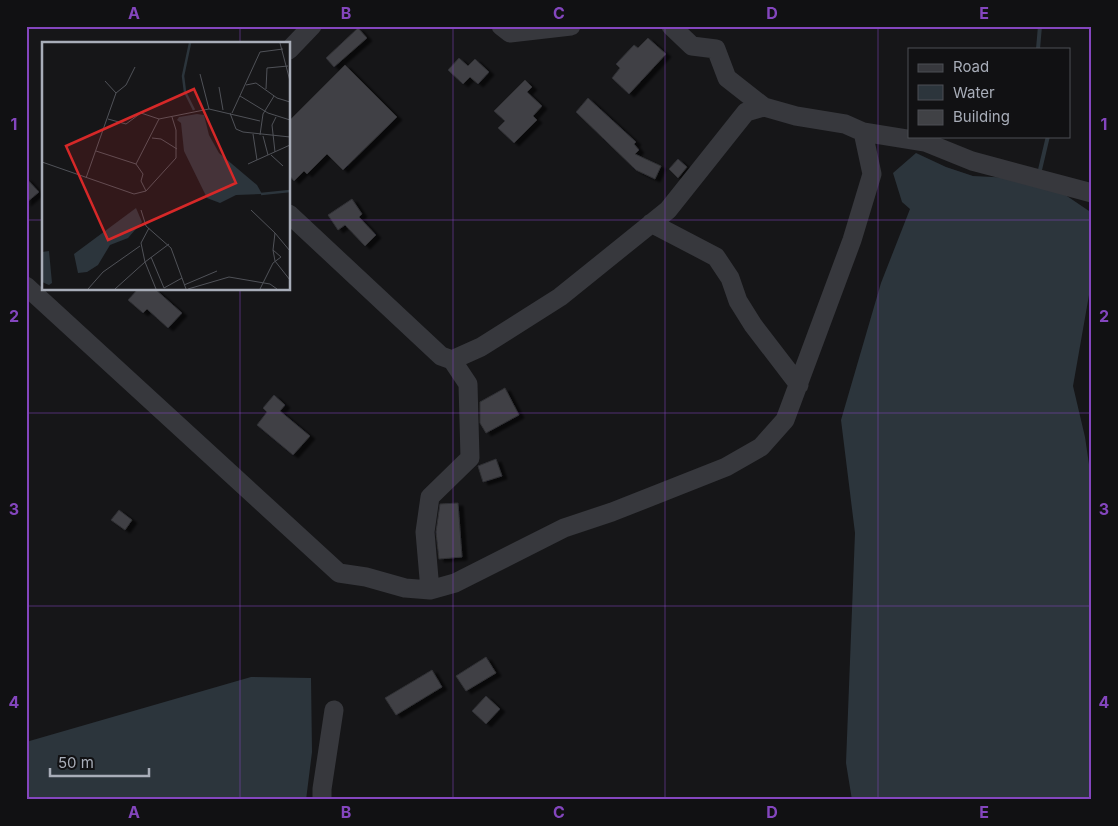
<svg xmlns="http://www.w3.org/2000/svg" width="1118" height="826" font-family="Inter,sans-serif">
<defs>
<filter id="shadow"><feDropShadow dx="5" dy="3" stdDeviation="1" flood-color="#0009"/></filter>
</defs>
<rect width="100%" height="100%" fill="#161618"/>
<path fill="#2c353c" d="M 916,153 L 946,167 L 973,176 L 1012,178 L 1061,192 L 1092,213 L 1092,278 L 1073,386 L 1085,437 L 1092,485 L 1092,800 L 852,800 L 846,763 L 855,533 L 841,420 L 881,283 L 910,209 L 902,202 L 893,173 Z
M 251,677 L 311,678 L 312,752 L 306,800 L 26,800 L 26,742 Z"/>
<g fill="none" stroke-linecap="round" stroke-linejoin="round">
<path stroke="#2c353c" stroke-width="4" d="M 1038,49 L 1040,26
M 1039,174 L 1048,136"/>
</g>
<path fill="#404145" stroke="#303034" filter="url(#shadow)" d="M 358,28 L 367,38 L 334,67 L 326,58 Z
M 648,38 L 666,54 L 629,94 L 612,78 L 620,68 L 616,64 L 634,45 L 638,48 Z
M 459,58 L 468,66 L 475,59 L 489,72 L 478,84 L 470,77 L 463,84 L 448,70 Z
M 345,65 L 397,117 L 343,170 L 327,154 L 307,174 L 304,171 L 294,181 L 289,175 L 289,121 Z
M 525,80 L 532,87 L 527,92 L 542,106 L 533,116 L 537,120 L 514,143 L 498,128 L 505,121 L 494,111 Z
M 588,98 L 636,142 L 634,144 L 639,150 L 635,154 L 661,166 L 655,179 L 636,170 L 576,112 Z
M 678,159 L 687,167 L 678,178 L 669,169 Z
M 26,178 L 39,192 L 26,203 Z
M 352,199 L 362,214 L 359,217 L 376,235 L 365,246 L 345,225 L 338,230 L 328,215 Z
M 138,289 L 155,289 L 182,313 L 168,328 L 147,309 L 143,313 L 128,300 Z
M 505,388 L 519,415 L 486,433 L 480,423 L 480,402 Z
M 274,395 L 285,405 L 280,411 L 310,436 L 293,455 L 257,425 L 267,412 L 263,408 Z
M 496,459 L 502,476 L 483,482 L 478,466 Z
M 458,503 L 462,557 L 439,559 L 436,532 L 440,504 Z
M 119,510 L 132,520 L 125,530 L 111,520 Z
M 486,657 L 496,673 L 466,691 L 456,676 Z
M 432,670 L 442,687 L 396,715 L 385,698 Z
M 486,696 L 500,709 L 486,724 L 472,711 Z"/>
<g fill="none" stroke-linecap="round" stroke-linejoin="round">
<path stroke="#37383d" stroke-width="19" d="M 501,26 L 510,33 L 571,26
M 671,26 L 692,46 L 716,49 L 727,78 L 764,107
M 289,50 L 312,26
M 289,214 L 441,356 L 452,360 L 481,347 L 560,297 L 668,210 L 746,112 L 764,107 L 796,116 L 845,124 L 863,132 L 925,142 L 972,161 L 1092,193
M 651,223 L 716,257 L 730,278 L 738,301 L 753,325 L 799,385
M 26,286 L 339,573 L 366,577 L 405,588 L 430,590 L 455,583 L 564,528 L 612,512 L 726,467 L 761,447 L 785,420 L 852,240 L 872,174 L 863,132
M 430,590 L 425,532 L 430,497 L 470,458 L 468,384 L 452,360
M 322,800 L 322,789 L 334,710"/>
</g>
<path fill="none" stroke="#8446be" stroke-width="1" stroke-opacity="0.55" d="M 240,26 L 240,44M 453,26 L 453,800M 665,26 L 665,800M 878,26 L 878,800M 26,220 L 44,220M 289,220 L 1092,220M 240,289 L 240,800M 26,413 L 1092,413M 26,606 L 1092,606"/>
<g transform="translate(42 42)">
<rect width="248" height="248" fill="#161618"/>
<path d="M 155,72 L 162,73 L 167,93 L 177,111 L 215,143 L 220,152 L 194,153 L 178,161 L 165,156 L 142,109 L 139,81 L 135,78 L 137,75 ZM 94,166 L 100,180 L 86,196 L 68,203 L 56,223 L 45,230 L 36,231 L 32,212 ZM 7,209 L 10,241 L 7,243 L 0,240 L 0,210 Z" fill="#2c353c"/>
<path fill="none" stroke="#2c353c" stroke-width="2.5" d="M 148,1 L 141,34 L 143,50 L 152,68M 219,152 L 248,149"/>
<path fill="none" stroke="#505258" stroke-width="1" d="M 238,1 L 248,39M 158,32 L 167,67M 63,39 L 74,51M 204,43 L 214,41 L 235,56 L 248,60M 177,45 L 181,68M 224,47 L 225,26 L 246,24M 198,54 L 226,71 L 248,78M 188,71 L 194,87 L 201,90 L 248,95M 190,71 L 218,10 L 241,7M 66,77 L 84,82 L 99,71 L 117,77M 211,92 L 215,118M 218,93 L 221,72 L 232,54M 221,94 L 226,113M 110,96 L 119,97 L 135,107M 54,109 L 94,122 L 117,77 L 167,67 L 218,79M 233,110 L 230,83 L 234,75M 229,113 L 241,124M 0,120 L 92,152 L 104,149 L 134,116 L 134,88 L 130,75M 94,122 L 101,132 L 99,139 L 104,149M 206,122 L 248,103M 44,136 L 74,51 L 84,43 L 93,25M 99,168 L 104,184 L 129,206 L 144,247M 209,168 L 233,191 L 231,208 L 239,215 L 231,221 L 218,247M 233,191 L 248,209M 231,208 L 233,219 L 248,238M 109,215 L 122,246 L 140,236M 103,220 L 127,202M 103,220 L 114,247M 142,243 L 175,229M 46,247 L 61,230 L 98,204M 73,247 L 103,220 L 99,201 L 107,186M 146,247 L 187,235 L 228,242 L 235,247"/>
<path fill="#d62828" fill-opacity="0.15" stroke="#d62828" stroke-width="2.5" d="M 152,47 L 194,141 L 66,198 L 24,104 Z"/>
<rect width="248" height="248" fill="none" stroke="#a8adb8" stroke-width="2.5"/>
</g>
<rect width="1118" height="826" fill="none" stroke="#111113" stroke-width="55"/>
<rect x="908" y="48" width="162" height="90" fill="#111113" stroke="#4d4f55"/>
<rect x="918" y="64" width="25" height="8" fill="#37383d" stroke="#4d4f55"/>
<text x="953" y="72" font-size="15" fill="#a8adb8">Road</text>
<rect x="918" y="85" width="25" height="15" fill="#2c353c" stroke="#4d4f55"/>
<text x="953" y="98" font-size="15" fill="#a8adb8">Water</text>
<rect x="918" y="110" width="25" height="15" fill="#404145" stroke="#4d4f55"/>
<text x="953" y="122" font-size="15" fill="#a8adb8">Building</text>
<path d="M50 768v8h99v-8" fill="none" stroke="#a8adb8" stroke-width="2.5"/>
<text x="58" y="768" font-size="15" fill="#a8adb8" stroke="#111113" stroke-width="4" paint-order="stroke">50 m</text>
<rect x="28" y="28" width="1062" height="770" fill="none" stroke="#8446be" stroke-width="2"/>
<g font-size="16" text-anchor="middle" font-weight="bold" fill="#8446be">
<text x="134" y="19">A</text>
<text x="346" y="19">B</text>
<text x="559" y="19">C</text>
<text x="772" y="19">D</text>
<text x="984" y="19">E</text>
<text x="14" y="130">1</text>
<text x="1104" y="130">1</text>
<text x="14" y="322">2</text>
<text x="1104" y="322">2</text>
<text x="14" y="515">3</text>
<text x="1104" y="515">3</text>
<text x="14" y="708">4</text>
<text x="1104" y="708">4</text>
<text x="134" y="818">A</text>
<text x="346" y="818">B</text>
<text x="559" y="818">C</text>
<text x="772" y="818">D</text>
<text x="984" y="818">E</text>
</g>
</svg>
